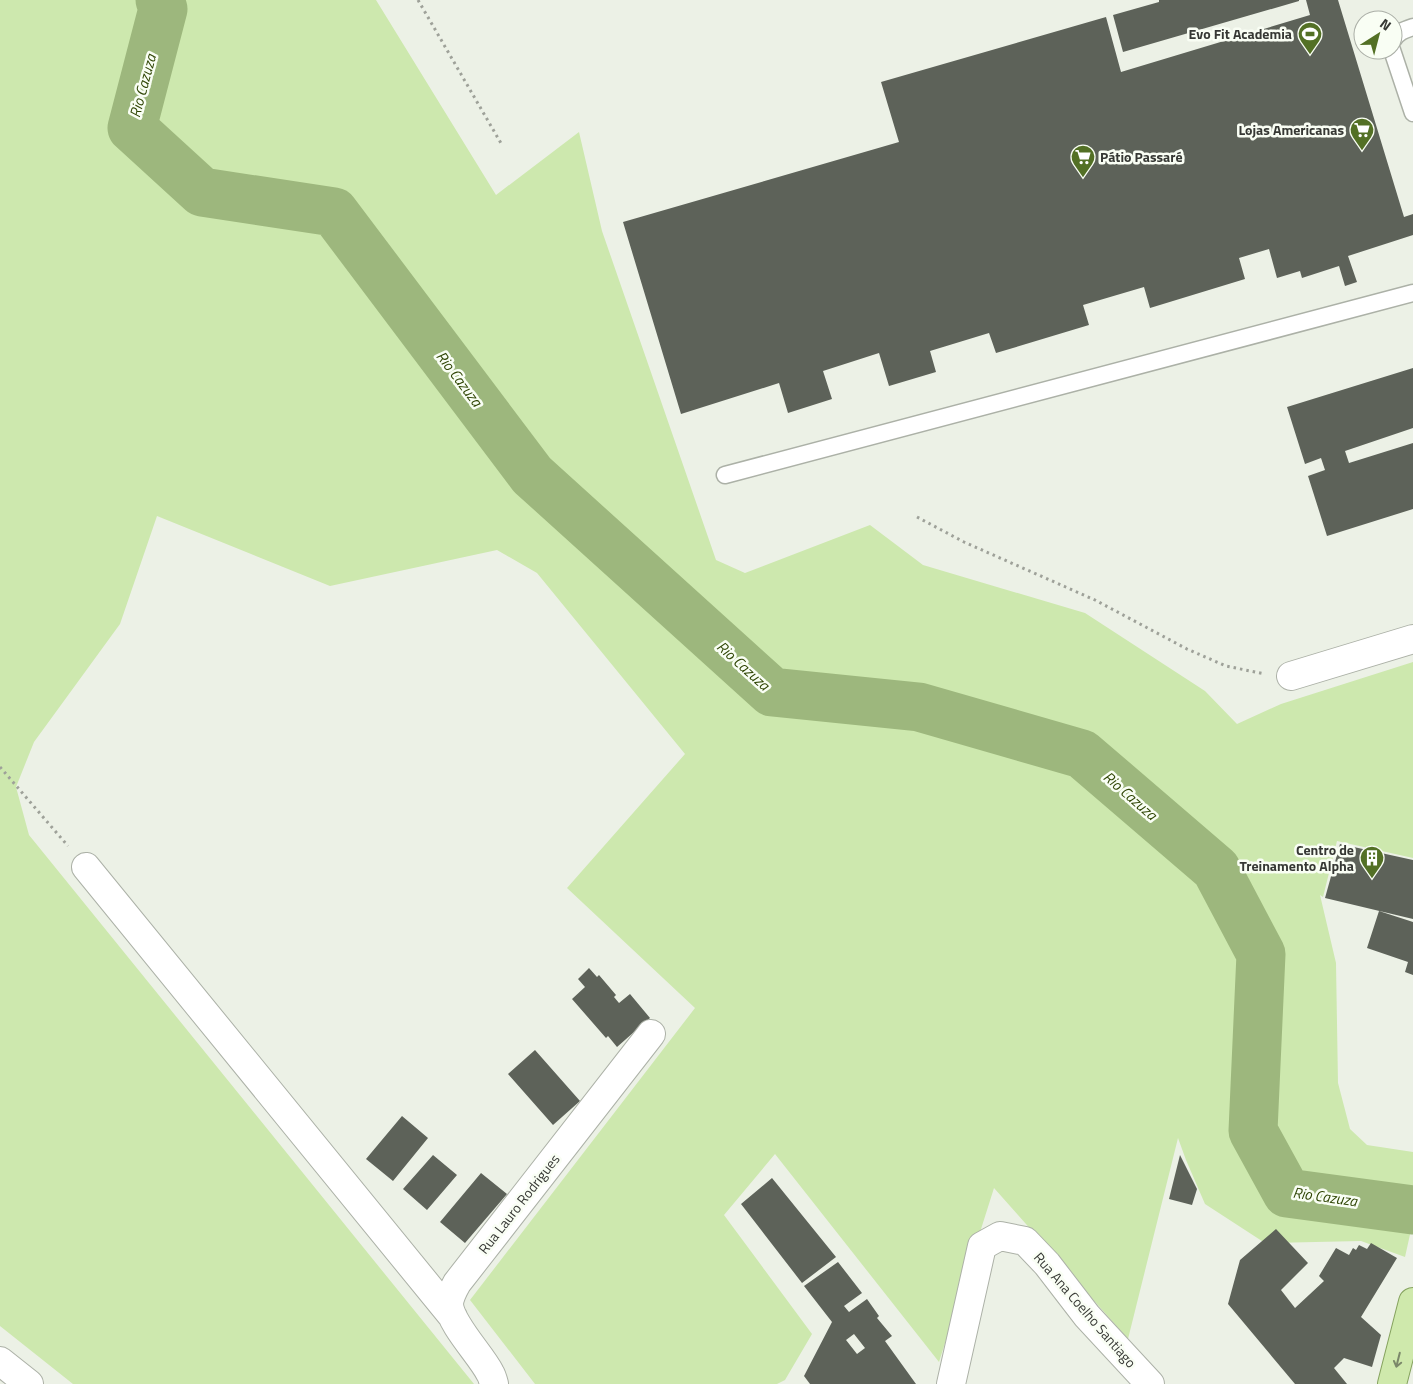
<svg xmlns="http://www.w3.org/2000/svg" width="1413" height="1384" font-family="'Titillium Web',sans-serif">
<rect width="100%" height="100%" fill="#ecf1e6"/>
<path fill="#cde8ae" d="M 0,0 L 376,0 L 496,195 L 579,132 L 602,231 L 716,560 L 745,573 L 870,525 L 923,565 L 1085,613 L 1205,691 L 1237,724 L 1281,704 L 1413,662 L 1413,858 L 1337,841 L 1323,897 L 1320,895 L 1336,963 L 1338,1083 L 1350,1129 L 1367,1145 L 1413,1152 L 1413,1221 L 1405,1257 L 1361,1241 L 1265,1243 L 1205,1204 L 1186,1160 L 1178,1138 L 1128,1339 L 994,1188 L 939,1362 L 775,1154 L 724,1215 L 812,1334 L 785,1380 L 777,1384 L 535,1384 L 470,1300 L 695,1008 L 567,888 L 685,754 L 537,573 L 497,550 L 330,586 L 157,516 L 120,624 L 34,742 L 16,787 L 29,835 L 474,1384 L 73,1384 L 0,1326 Z"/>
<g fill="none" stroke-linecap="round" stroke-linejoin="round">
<path stroke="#9db77d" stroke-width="49" d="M 160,0 L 163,9 L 132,128 L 202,192 L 334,212 L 532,475 L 772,692 L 919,707 L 1082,754 L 1216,869 L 1261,954 L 1253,1131 L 1287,1193 L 1413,1210"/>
</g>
<path fill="#5d6259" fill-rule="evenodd" d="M 1159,0 L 1299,0 L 1299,1 L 1123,52 L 1113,15 L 1159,2 Z
M 1306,0 L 1338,0 L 1404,217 L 1413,214 L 1413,235 L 1348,256 L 1357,282 L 1345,286 L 1339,266 L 1302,278 L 1300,271 L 1277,278 L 1269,249 L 1239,258 L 1245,279 L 1150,308 L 1144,287 L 1083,305 L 1089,325 L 996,353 L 989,333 L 930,351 L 936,372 L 889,386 L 879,353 L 823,371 L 832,399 L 788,413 L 779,383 L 681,414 L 623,222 L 899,142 L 881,82 L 1106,17 L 1121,72 L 1310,15 Z
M 1413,368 L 1413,428 L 1345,451 L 1349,463 L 1413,443 L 1413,509 L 1327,536 L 1308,476 L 1325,470 L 1321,458 L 1305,464 L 1287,407 Z
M 1340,844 L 1413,860 L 1413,919 L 1325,898 Z
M 1379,911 L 1413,922 L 1413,975 L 1405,972 L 1408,962 L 1367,948 Z
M 589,968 L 597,977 L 599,975 L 616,995 L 614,997 L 619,1003 L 630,994 L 650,1018 L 617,1047 L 608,1036 L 606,1038 L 572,999 L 585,987 L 578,979 Z
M 535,1050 L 580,1101 L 553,1125 L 508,1074 Z
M 402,1116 L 428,1138 L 393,1181 L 366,1159 Z
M 433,1155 L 457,1175 L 427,1210 L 403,1189 Z
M 1180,1155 L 1197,1189 L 1192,1205 L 1169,1199 Z
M 481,1173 L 507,1194 L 465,1243 L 440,1222 Z
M 772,1178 L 836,1257 L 802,1283 L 741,1204 Z
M 1276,1229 L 1308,1263 L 1281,1290 L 1295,1308 L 1324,1281 L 1319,1276 L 1336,1248 L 1349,1255 L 1353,1248 L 1356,1250 L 1359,1245 L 1367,1249 L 1371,1243 L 1397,1258 L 1361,1317 L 1381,1335 L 1372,1367 L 1344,1358 L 1334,1368 L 1347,1384 L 1295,1384 L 1228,1304 L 1240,1260 Z
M 838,1262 L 862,1293 L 844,1306 L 849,1312 L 867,1299 L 879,1316 L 877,1318 L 892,1336 L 885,1341 L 916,1384 L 810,1384 L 804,1376 L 832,1322 L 804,1286 ZM 854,1334 L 865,1348 L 857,1354 L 846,1340 Z"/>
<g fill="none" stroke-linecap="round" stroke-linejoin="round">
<defs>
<path id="service" d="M 1393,40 C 1398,32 1404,30 1413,27
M 1392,50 L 1413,113
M 725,475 L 1413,293"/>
<path id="minor" d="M 1291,676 L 1413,639
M 86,867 L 453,1317
M 0,1361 L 29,1384
M 494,1384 C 493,1380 492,1376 490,1373 C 481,1355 451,1325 449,1305 C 449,1298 453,1290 457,1283 L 651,1034
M 951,1384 L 982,1246 L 1000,1236 L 1025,1241 L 1047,1264 L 1087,1316 L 1150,1384"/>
<path id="primary" d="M 1392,1384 L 1413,1302"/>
</defs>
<use href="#service" stroke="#acb1a7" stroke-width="19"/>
<use href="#minor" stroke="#acb1a7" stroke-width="30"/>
<use href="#primary" stroke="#85a25e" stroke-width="30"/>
<path stroke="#9ea199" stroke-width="3" stroke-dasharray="2.5 4" stroke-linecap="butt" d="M 418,0 L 502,145
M 917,517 L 964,542 L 1095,600 L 1187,649 L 1226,666 L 1265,674
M 0,767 L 68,846"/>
<use href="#service" stroke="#fff" stroke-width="16"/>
<use href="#minor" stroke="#fff" stroke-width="28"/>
<use href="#primary" stroke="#cfe9ac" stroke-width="28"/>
</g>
<defs><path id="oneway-shaft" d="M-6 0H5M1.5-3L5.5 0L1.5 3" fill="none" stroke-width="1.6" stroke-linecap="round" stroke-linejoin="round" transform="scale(1.25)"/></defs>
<use stroke="#7b886a" href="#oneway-shaft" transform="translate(1398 1360) rotate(104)"/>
<defs>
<symbol id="stadium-pin" viewBox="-11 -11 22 30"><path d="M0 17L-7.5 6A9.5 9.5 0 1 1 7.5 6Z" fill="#537025" stroke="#f9fef4"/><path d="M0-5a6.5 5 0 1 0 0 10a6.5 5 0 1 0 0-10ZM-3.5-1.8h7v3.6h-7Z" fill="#fff"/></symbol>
<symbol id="supermarket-pin" viewBox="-11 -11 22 30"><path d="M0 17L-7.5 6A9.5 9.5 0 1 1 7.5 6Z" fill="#537025" stroke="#f9fef4"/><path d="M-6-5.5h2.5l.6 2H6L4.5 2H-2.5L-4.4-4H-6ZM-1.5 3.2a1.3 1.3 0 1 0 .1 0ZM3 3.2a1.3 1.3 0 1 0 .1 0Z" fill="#fff"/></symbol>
<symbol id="building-pin" viewBox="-11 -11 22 30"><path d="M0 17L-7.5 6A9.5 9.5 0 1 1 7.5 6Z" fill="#537025" stroke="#f9fef4"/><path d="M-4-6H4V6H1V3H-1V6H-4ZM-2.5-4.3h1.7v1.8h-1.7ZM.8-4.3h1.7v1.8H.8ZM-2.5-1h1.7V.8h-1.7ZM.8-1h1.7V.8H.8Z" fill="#fff"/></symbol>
</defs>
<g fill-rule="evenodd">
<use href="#stadium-pin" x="1296" y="20" width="28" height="38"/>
<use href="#supermarket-pin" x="1348" y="116" width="28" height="38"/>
<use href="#supermarket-pin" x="1069" y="143" width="28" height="38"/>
<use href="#building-pin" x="1358" y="844" width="28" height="38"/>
</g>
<g text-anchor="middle" stroke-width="5" stroke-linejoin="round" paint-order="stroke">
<g font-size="14" font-weight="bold" fill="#363834" stroke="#f9fef4" text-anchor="end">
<text x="1292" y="39">Evo Fit Academia</text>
<text x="1344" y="135">Lojas Americanas</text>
<text x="1100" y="162" text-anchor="start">Pátio Passaré</text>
<text x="1354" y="855">Centro de<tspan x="1354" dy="16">Treinamento Alpha</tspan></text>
</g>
<g font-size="14" fill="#363834" stroke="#f9fef4">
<text transform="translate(519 1204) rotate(-52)" y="5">Rua Lauro Rodrigues</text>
<text transform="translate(1085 1310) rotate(49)" y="5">Rua Ana Coelho Santiago</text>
</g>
<g font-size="15" font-style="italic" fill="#2f4504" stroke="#f9fef4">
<text transform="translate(143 86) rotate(-75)" y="5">Rio Cazuza</text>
<text transform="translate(459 379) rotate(53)" y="5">Rio Cazuza</text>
<text transform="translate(743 666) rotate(42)" y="5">Rio Cazuza</text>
<text transform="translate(1130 796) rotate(41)" y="5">Rio Cazuza</text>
<text transform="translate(1325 1197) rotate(8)" y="5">Rio Cazuza</text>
</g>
</g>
<g transform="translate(1378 35) rotate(36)"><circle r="24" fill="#f9fef4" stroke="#abafa7"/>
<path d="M0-4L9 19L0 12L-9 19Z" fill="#537025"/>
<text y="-8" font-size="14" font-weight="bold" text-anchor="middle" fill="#363834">N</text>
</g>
</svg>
